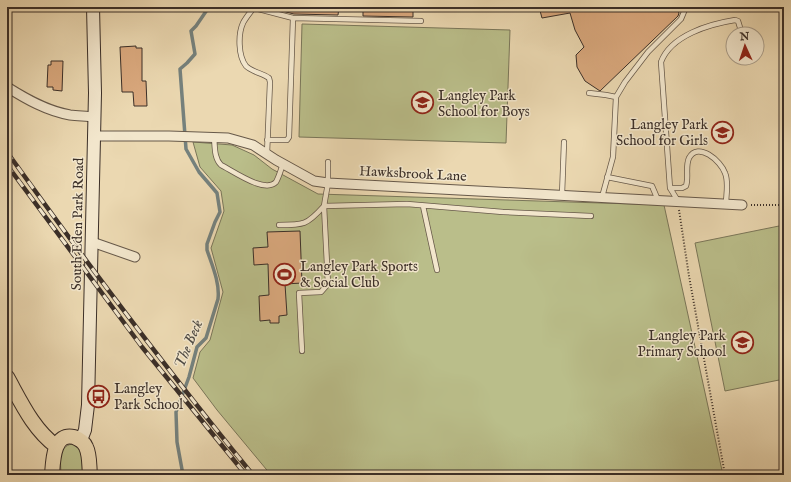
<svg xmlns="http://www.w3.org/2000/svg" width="791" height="482" font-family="'IM FELL English',serif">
<rect width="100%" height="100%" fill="#ebd8b1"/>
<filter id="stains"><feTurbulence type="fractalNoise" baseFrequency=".005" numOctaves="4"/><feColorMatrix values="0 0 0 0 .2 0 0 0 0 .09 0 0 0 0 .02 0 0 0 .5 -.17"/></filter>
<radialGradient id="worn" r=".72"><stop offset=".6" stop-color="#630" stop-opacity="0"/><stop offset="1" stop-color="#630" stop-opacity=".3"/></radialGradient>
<path fill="#babe8a" stroke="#7a7659" d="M 302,24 L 510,30 L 506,143 L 299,137 Z
M 193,142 L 232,145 L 254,155 L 272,169 L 318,194 L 664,205 L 723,475 L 271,475 L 217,410 L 193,378 L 200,352 L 210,340 L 223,292 L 211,248 L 224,211 L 221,191 L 200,167 Z
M 784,225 L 784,379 L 725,391 L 695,243 Z
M 72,444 L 80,447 L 85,475 L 61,475 C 61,463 57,447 72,444 Z"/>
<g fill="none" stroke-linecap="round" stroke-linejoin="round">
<path stroke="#75817d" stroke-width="3.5" d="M 183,475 L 177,442 L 176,412 L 189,377 L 197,347 L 206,338 L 218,299 C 220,283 212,265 207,250 L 207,244 L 215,222 L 220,212 L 217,193 L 199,172 L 186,149 L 180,69 L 187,63 L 195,54 L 191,31 L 196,26 L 209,7"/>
</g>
<path fill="#d9a87d" stroke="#3b2f28" d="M 278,7 L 339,7 L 338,15 L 294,14 L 278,10 Z
M 363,7 L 413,7 L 413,17 L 363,16 Z
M 539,7 L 676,7 L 679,13 L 678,16 L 600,91 L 585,81 L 577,67 L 576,55 L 584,47 L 575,30 L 570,13 L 542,18 Z
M 136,46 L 136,48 L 142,48 L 142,81 L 146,81 L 147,106 L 134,106 L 133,92 L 122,92 L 120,47 Z
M 51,61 L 63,61 L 62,91 L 53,90 L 53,87 L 47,87 L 48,65 L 51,65 Z
M 300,231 L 302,283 L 285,284 L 287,315 L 279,316 L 279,323 L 270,323 L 270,320 L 260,321 L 259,296 L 269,295 L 268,264 L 254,265 L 253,248 L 268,247 L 267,232 Z"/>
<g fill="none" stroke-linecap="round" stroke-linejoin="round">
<defs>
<path id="service" d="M 254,7 C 251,12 246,17 243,23 C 238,34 238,56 246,66 C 252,72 262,73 269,78 L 270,82 L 267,154
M 254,8 L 293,18 L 421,21
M 589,93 L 606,95 L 616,97
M 214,137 C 215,147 214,158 221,165 C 233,171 265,194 276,182 C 279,177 281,169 283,164
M 267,140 L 287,140 L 289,137 L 293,18
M 607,177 L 652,186 L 658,200
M 670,188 L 682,188 L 686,186 C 689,177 685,167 689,158 C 698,141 721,161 725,173 C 729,182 726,195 726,204
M 562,195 L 564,142
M 602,197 L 613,157 L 616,97 L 625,82 L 648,52 L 681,19 L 686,7
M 678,201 L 670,188 L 661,62 C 671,35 710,24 735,20 L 738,21 L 742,34
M 423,206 L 437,270
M 279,225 C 304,225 307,225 324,206 L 407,204 L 503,212 L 591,216
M 302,351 L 299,293 L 321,292 L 328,284 L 324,206 L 328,183 L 328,162"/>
<path id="minor" d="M 7,87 C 26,99 47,111 70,115 C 78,116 86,116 94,117
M 94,136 L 169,136 L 228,138 L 253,145 L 276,160 L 314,181 L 328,183 L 742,205
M 92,242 L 135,257"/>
<path id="secondary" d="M 81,440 L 85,430 L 88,405 L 95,93 L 93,7"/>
<path id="primary" d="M 7,377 C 21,402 33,429 56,446
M 52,475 C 53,462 53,432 74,437 C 79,439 84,442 86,447 C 90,455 89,466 90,475"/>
</defs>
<use href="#service" stroke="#67594a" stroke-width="6"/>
<use href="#minor" stroke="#67594a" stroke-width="11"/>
<use href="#secondary" stroke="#3b2f28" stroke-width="14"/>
<use href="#primary" stroke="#3b2f28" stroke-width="16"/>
<path stroke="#3b2f28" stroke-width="2" stroke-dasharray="1 2" stroke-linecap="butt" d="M 751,205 L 784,205
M 679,210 L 689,276 L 725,475"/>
<use href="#service" stroke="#f2e6cc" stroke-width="4.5"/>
<use href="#minor" stroke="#f2e6cc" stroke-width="9"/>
<use href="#secondary" stroke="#f2e6cc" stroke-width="12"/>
<use href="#primary" stroke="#ebd8b1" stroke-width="14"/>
<defs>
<path id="rail" d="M 7,152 C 86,262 167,370 253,475
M 7,165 L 142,347 L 246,475"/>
</defs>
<use href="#rail" stroke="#3b2f28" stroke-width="4.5"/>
<use href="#rail" stroke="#f2e6cc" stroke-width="3" stroke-dasharray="9" stroke-linecap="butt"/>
</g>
<defs>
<symbol id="school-ring" viewBox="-11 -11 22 22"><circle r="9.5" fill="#f2e6cc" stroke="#8f2418" stroke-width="1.5"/><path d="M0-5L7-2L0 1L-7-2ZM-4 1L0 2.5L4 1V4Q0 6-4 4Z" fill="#8f2418"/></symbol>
<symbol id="stadium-ring" viewBox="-11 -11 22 22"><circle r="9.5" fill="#f2e6cc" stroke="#8f2418" stroke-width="1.5"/><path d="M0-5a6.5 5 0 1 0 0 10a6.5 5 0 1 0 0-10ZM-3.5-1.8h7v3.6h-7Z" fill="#8f2418"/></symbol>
<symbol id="bus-ring" viewBox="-11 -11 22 22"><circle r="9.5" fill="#f2e6cc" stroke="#8f2418" stroke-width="1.5"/><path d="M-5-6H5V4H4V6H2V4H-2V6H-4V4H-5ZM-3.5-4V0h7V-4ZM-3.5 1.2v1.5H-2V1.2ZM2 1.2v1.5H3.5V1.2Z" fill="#8f2418"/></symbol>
</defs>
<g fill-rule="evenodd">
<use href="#school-ring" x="410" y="90" width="25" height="25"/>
<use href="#school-ring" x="710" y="120" width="25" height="25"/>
<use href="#stadium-ring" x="272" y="262" width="25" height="25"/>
<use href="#school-ring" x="730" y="330" width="25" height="25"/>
<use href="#bus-ring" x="86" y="384" width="25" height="25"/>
</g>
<g text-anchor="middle" stroke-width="3" stroke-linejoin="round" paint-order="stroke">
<g font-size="14" fill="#3b2f28" stroke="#f2e6cc" text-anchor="start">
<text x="438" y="100">Langley Park<tspan x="438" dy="16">School for Boys</tspan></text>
<text x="708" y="129" text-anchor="end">Langley Park<tspan x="708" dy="16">School for Girls</tspan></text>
<text x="300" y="271">Langley Park Sports<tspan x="300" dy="16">&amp; Social Club</tspan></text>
<text x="726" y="340" text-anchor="end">Langley Park<tspan x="726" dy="16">Primary School</tspan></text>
<text x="114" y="393">Langley<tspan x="114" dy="16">Park School</tspan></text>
</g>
<g font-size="14" fill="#3b2f28" stroke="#f2e6cc">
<text transform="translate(413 173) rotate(3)" y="5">Hawksbrook Lane</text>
<text transform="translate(77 224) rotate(-89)" y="5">South Eden Park Road</text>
</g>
<g font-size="15" font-style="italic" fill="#4e4a44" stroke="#f2e6cc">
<text transform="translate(188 344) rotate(-67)" y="5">The Beck</text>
</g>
</g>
<rect width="791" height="482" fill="none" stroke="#ebd8b1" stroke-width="24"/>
<rect x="8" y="8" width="775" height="466" fill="none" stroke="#3b2f28" stroke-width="2"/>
<rect x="12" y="12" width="767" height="458" fill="none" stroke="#3b2f28"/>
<g transform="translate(745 46) rotate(357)"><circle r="19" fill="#f2e6cc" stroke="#a99d8a"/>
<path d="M0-3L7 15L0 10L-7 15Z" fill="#8f2418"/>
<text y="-6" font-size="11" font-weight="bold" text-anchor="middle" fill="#3b2f28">N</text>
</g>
<rect width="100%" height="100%" filter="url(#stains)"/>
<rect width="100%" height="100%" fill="url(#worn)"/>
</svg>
